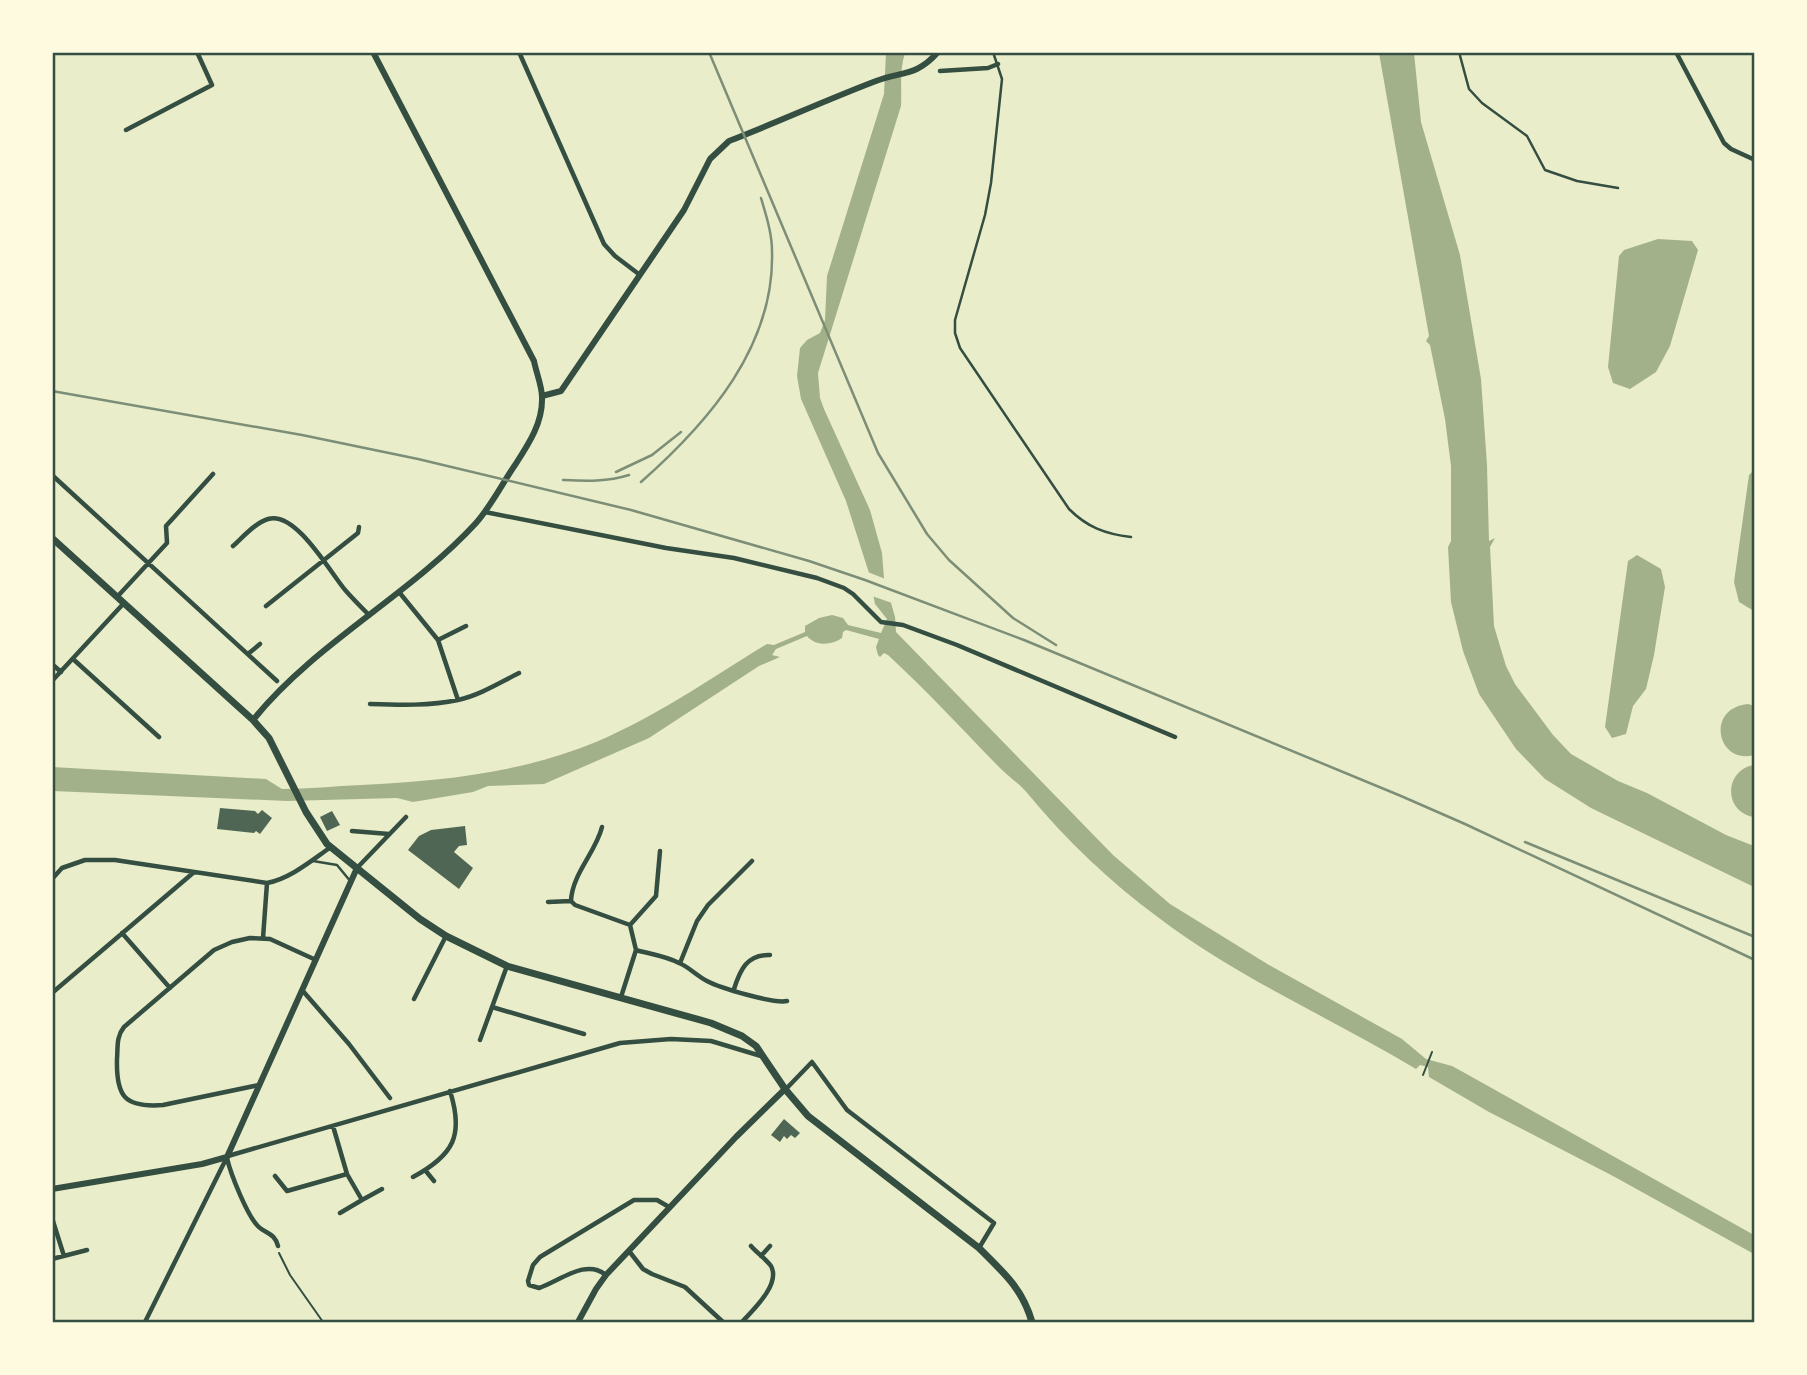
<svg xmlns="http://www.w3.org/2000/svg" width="1807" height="1375" font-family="Helvetica,sans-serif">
<rect width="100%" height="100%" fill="#e9edc9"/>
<path fill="#a3b18a" d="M 886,53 L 905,53 C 899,71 902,88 901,106 L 818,373 L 820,398 L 824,409 L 870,510 L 882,553 L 884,578 L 895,617 L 896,632 L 1113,855 L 1170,904 L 1269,965 L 1402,1039 L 1426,1059 L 1452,1066 L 1463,1072 L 1754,1235 L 1754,1254 L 1613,1176 L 1489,1112 L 1429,1077 L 1428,1067 L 1420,1065 L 1416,1069 C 1331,1018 1238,978 1159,918 C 1110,882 1066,840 1028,794 C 1019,783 1006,775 997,765 C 961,728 926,690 888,655 L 884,653 L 880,657 L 878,655 L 876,647 L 879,639 L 846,630 L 843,632 L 842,638 C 832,645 816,647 807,636 L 776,649 L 772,655 L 780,657 L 759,666 L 649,738 L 544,784 L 488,786 L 473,792 L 413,802 L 397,798 L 287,801 L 53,791 L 52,767 L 266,779 L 282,789 C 308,789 335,786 361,785 C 442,781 521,773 596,742 C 656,717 711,678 767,644 L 774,645 L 805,632 L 805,626 L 819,618 L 832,615 L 843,618 L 848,625 L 881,633 L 887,619 L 875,604 L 869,573 L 846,501 L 801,399 L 797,376 L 800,348 L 807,340 L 820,333 L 825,320 L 827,276 L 884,94 Z
M 1379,53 L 1414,53 L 1421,122 L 1460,255 L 1481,379 L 1487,465 L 1489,541 L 1495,538 L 1490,547 L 1494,626 L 1506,666 L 1515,684 L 1553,735 L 1571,754 L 1618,781 L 1647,793 L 1726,835 L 1754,846 L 1754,887 L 1591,808 L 1545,779 L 1516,749 L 1479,694 L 1463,651 L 1451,602 L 1448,547 L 1451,541 L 1451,466 L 1445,419 L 1430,345 L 1426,341 L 1429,336 Z
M 1658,239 L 1692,241 L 1698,250 L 1670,346 L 1656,372 L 1630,389 L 1613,383 L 1608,367 L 1619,256 L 1624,250 Z
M 1754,470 L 1754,611 L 1739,602 L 1734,582 L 1749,475 Z
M 1637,555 L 1661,569 L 1665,587 L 1654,655 L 1646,689 L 1633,706 L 1626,734 L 1612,738 L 1605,727 L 1628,561 Z
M 1748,704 L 1755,706 L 1754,755 C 1717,765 1705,708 1748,704 Z
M 1754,765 L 1755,765 L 1754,817 C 1723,812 1724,770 1754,765 Z"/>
<path fill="#e9edc9" d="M 865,571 L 888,580 L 895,604 L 869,595 Z"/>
<path fill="#4f6655" d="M 220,808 L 255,811 L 258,814 L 262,810 L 272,818 L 260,834 L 256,831 L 254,833 L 217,829 Z
M 332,811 L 340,825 L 327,831 L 320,817 Z
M 465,826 L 467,845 L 459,846 L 454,852 L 473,868 L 459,889 L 408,850 L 419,836 L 431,830 Z
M 784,1119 L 800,1133 L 795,1138 L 791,1135 L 787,1139 L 784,1136 L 780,1142 L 771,1135 Z"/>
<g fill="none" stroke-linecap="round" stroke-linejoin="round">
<path stroke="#344e41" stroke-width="2" d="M 1423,1075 L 1432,1052
M 279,1253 L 290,1275 L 323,1322"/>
<path stroke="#344e41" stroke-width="2.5" d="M 993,52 L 1002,79 L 991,183 L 985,215 L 955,320 L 955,333 L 960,348 L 1069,509 C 1087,527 1105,534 1131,537
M 1459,52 L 1469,89 L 1482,103 L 1527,136 L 1545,170 L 1577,181 L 1618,188
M 313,861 L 337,865 L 351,882"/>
<path stroke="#344e41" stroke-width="4.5" d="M 519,52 L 604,244 L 615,256 L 640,275
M 1676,52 L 1724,143 L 1731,149 L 1755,160
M 940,71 L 988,68 L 998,64
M 126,130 L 212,85 L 197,52
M 52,475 L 277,681
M 485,512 L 666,548 L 734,558 L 817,578 L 844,588 L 853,594 L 881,622 L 903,625 L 957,645 L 1175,737
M 233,546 C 243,537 255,523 268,519 C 296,510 331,574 346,591 C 353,599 361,607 369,615
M 399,592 L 438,640 L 458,700
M 117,597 L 167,543 L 166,526 L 213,474
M 266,606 L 358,533 L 359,527
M 438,640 L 466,626
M 248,654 L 260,644
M 73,659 L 159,737
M 52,664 L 61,672
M 52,681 L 124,603
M 370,704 C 399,705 430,706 458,700 C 480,695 499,683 519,673
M 602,827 C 596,852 572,874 571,901 L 575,905 L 630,925
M 352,831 L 389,834
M 357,868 L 406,817
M 52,879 L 62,868 L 85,860 L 115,860 L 267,883 C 290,879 312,860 331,847
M 548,902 L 571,901
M 122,933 L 170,988
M 263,938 L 267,883
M 636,950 C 650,954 666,956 679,963 C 689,967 697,976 707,981 C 720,988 774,1004 787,1001
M 680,963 L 697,921 L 708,905 L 752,861
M 734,989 C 740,970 747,954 770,955
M 302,990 L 349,1044 L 390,1098
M 52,993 L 193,873
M 621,997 L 636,950 L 630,925 L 656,896 L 660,851
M 414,999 L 446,936
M 492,1007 L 584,1034
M 480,1040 L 507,966
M 259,1085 L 163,1105 C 124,1108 116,1096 117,1059 C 118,1047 116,1037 124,1027 L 214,950 L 232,942 L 250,938 L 270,939 L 316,960
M 786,1089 L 812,1062 L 847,1110 L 994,1223 L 979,1248
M 333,1126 L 347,1174 L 362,1200 L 340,1213
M 228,1156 L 620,1043 L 671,1039 L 711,1041 L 761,1056
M 227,1158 C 230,1172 248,1219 260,1228 C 268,1234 275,1234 278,1246
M 425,1170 L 434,1181
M 275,1176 L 287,1191 L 347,1174
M 413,1177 C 454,1155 464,1135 450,1091
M 362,1200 L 382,1189
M 52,1218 L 64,1256
M 629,1251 L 643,1269 L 652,1274 L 685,1287 L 723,1322
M 761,1256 L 770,1246
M 52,1259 L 87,1250
M 606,1275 C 586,1258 560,1281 539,1288 L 529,1285 L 528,1281 L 533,1265 L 540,1257 L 634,1200 L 657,1200 L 669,1207
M 145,1322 L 227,1157
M 742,1322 C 753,1310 781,1284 771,1266 C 766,1259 757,1253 751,1246"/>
<path stroke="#344e41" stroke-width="6" d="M 542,396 L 561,391 L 684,210 L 710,159 L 729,141 C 778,122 826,100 876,81 C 902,71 916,77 938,52
M 253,720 C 315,643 409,596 476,523 C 491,506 502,484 515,465 C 528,445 543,423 542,397 C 542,386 536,372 534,361 L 373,52
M 52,1189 L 202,1164 L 227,1157 L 357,868
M 578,1322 L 596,1289 L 606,1275 L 736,1137 L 785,1089"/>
<path stroke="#344e41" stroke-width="7" d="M 52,538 L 253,720 L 269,738 L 306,812 L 327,844 L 420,919 L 446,936 L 507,966 L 711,1023 L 742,1036 L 756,1046 L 785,1089 L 808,1116 L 979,1248 C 1004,1273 1022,1288 1032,1322"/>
<path stroke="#7c8e77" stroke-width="2.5" d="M 709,52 L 878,453 L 927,534 L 949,560 L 1013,618 L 1056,645
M 52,391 L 302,435 L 418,459 L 631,510 L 809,561 L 865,580 L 1024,640 L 1401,796 L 1465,824 L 1755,960
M 616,472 L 652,455 L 681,432
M 563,480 C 586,481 607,482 629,475
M 641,482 C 709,422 775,346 772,251 C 772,233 766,215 761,198
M 1525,842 L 1755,937"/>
</g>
<rect width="1807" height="1375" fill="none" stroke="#fefae0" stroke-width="108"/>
<rect x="54" y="54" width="1699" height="1267" fill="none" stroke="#344e41" stroke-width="2.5"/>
</svg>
